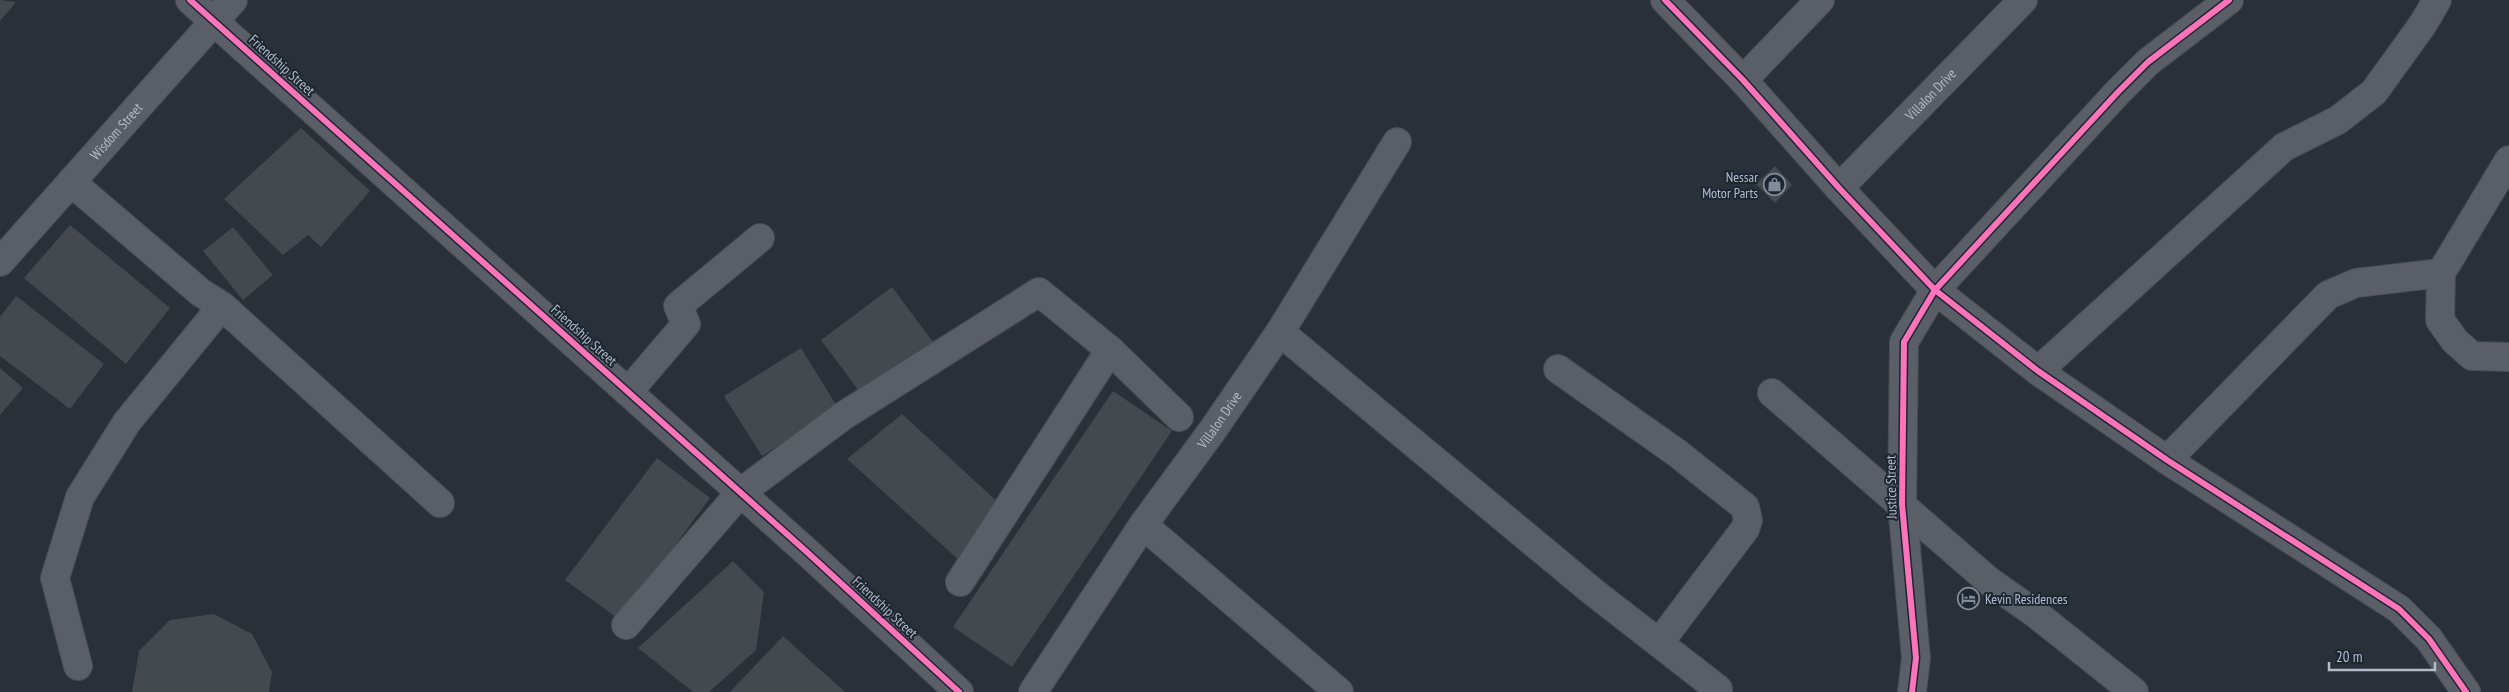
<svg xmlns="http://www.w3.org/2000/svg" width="2509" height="692" font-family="'PT Sans Narrow',sans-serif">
<rect width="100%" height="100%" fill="#2a3038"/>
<path fill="#444950" d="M 0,0 L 16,2 L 0,21 Z
M 301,128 L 370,191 L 321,247 L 308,235 L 283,255 L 224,199 Z
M 1775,166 L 1792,185 L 1775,203 L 1756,184 Z
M 70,225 L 170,308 L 126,364 L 24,278 Z
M 233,227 L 273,275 L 243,300 L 203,251 Z
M 892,287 L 933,342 L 862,395 L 821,340 Z
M 16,296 L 104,364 L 70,409 L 0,356 L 0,317 Z
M 801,348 L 838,408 L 762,456 L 724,396 Z
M 0,368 L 23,388 L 0,415 Z
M 1113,391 L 1172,431 L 1012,667 L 953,627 Z
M 902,414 L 1002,506 L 960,561 L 847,459 Z
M 657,458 L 710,498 L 620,620 L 565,580 Z
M 733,561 L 764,592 L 756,650 L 709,692 L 693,692 L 638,648 Z
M 214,614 L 252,634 L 272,672 L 269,692 L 132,692 L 139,651 L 170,620 Z
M 783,636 L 845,692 L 730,692 Z"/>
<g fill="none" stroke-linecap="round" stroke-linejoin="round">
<defs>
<g id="minor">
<path d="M 190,0 L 808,553 L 959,692"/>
<path d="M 1665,0 L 1743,80 L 1839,188 L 1935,290 L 2038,371 L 2167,460 L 2399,609 L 2429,639 L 2466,692"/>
<path d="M 1743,80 L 1820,0"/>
<path d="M 2509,160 L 2441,273 L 2440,320 L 2455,341 L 2472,356 L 2509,357"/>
<path d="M 71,182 L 200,292 L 222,306 L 440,503"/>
<path id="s1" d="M 1839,188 L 2023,0"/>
<path id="s2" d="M 0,262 L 233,0"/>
<path d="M 1280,332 L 1592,591 L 1718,689"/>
<path d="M 1558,369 L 1677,453 L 1745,507 L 1748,520 L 1745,529 L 1659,643"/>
<path d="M 2038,371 L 2284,147 L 2338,120 L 2374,92 L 2423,24 L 2437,0"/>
<path d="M 628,392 L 686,324 L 678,306 L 760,238"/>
<path d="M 1772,393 L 1989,581 L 2036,614 L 2134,692"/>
<path d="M 2167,460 L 2328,295 L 2356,283 L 2441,273"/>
<path d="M 1143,525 L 1339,692"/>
<path d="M 960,582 L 1110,350"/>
<path d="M 626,625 L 740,493 L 843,416 L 1039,292 L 1110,350 L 1179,417"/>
<path d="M 78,666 L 55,578 L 80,497 L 127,422 L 222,306"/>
<path id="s3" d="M 1033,692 L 1143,525 L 1212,431 L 1280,332 L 1397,142"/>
<path d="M 1912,692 L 1916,658 L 1902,504 L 1904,342 L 1935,290 L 2118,92 L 2148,62 L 2229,0"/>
</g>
</defs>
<use href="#minor" stroke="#484c53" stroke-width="30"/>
<use href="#minor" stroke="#5a5e66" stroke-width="28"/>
<defs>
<path id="cycleway" d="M 190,0 L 808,553 L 959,692
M 1665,0 L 1743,80 L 1839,188 L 1935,290 L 2038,371 L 2167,460 L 2399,609 L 2429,639 L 2466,692
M 1912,692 L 1916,658 L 1902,504 L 1904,342 L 1935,290 L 2118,92 L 2148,62 L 2229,0"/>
</defs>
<use href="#cycleway" stroke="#1d2633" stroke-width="9"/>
<use href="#cycleway" stroke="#fb73b8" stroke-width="6"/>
</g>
<defs>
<symbol id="shop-ring" viewBox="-11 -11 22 22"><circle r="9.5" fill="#1d2633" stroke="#848b96" stroke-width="1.5"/><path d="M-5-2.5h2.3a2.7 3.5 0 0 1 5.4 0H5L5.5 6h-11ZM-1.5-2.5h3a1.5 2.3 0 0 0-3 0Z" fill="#848b96"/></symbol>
<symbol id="hotel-ring" viewBox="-11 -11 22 22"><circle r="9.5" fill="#1d2633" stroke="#848b96" stroke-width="1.5"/><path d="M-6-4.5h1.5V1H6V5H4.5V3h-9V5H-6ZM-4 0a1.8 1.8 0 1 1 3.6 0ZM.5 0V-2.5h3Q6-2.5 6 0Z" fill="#848b96"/></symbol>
</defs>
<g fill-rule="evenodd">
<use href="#shop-ring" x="1762" y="172" width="25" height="25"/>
<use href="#hotel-ring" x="1956" y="586" width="25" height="25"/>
</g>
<g text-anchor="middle" stroke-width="4" stroke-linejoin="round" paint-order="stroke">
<g font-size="14" fill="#b4bcc9" stroke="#1d2633">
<text transform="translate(282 65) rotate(42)" y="5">Friendship Street</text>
<text dy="5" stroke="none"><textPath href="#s1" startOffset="131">Villalon Drive</textPath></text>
<text dy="5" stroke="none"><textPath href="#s2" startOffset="175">Wisdom Street</textPath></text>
<text transform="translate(584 335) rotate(42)" y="5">Friendship Street</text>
<text dy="5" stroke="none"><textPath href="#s3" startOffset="330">Villalon Drive</textPath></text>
<text transform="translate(1891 487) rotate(-91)" y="5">Justice Street</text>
<text transform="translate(885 607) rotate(43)" y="5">Friendship Street</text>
</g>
<g font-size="14" fill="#b4bcc9" stroke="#1d2633" text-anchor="end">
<text x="1758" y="182">Nessar<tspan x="1758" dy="16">Motor Parts</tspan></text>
<text x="1985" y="604" text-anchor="start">Kevin Residences</text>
</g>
</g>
<path d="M2329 662v8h106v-8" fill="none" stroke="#b4bcc9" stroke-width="2.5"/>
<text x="2336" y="662" font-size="15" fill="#b4bcc9" stroke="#1d2633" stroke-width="4" paint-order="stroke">20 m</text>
</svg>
